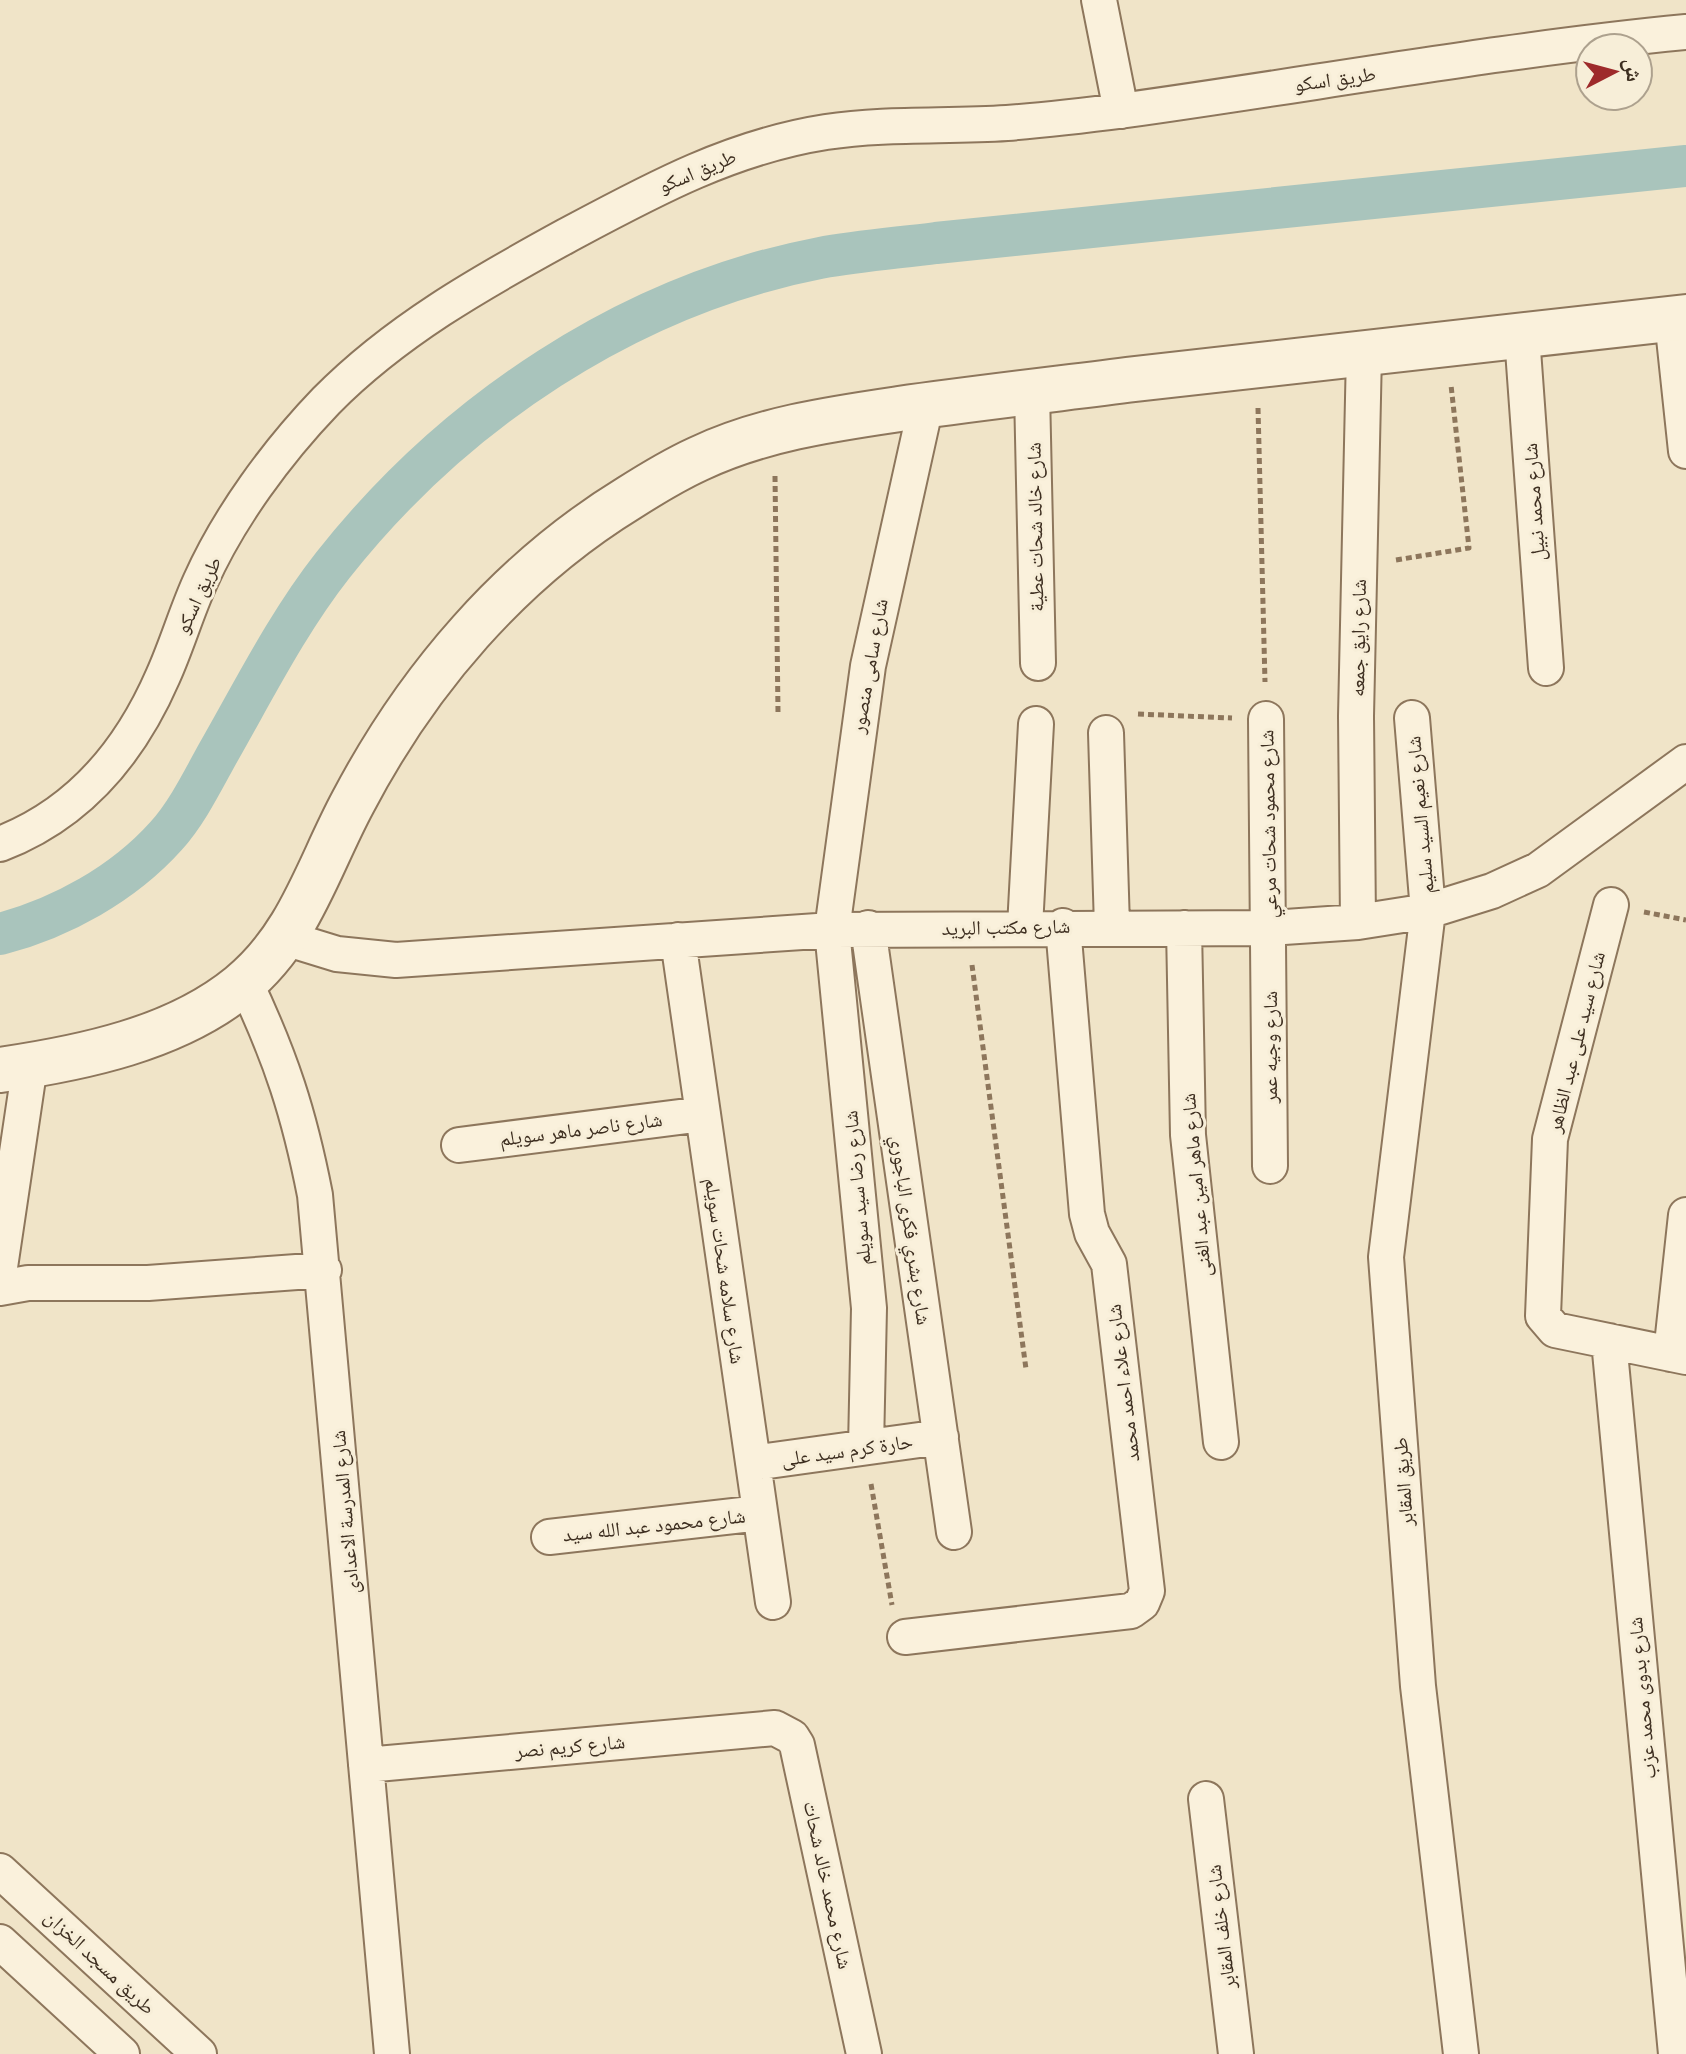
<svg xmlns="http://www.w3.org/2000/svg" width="1686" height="2054" font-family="Merriweather,'Noto Naskh Arabic',serif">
<rect width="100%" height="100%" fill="#f0e4c8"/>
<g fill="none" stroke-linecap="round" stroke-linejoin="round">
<path stroke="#a9c4bc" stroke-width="42" d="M 0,934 C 61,918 123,884 166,836 C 187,813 203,780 218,753 C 254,690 288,622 333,565 C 453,413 628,295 820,258 C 858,251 897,248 936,243 L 1686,166"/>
<defs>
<path id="minor" d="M 1099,0 L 1121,111
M 1672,319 L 1686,451
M 1522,336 L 1546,668
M 1032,392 L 1038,663
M 1412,718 L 1428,911 L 1386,1257 L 1418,1686 L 1461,2054
M 1266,719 L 1270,1166
M 1106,733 L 1112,926
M 0,844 C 78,814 130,752 163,676 C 177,645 186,613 200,582 C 229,517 277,452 326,401 C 395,331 480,283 566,236 C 650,191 730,147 826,132 C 886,123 947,127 1007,123 C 1047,120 1088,115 1127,110 C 1314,84 1499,50 1686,32
M 1611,905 L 1550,1139 L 1543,1316 L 1555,1330 L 1686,1357
M 1358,922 L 1356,716 L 1364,353
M 1025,927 L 1036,724
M 868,928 L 954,1532
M 1184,928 L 1188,1135 L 1221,1442
M 285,938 L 337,954 L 396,960 L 832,930 L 1269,928 L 1358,922 L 1428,911 L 1492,891 L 1538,870 L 1686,762
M 678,940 L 773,1602
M 245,982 C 281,1058 299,1113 315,1195 L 392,2054
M 459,1145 L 703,1114
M 0,1267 L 30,1065
M 0,1288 L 28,1283 L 148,1283 L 324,1270
M 1609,1341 L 1676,2054
M 1671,1354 L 1686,1215
M 866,1447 L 869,1308 L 832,930 L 868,666 L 926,405
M 753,1463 L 941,1437
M 549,1537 L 760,1513
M 905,1637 L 1131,1611 L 1142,1603 L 1147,1591 L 1109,1264 L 1092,1233 L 1087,1214 L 1063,926
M 366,1765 L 775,1728 L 792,1737 L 797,1745 L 864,2054
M 1206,1799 L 1236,2054
M 0,1871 L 199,2054
M 0,1942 L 122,2054"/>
<path id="tertiary" d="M 0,1070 C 82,1058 175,1039 240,986 C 300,937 318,867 353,802 C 417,680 510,571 629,498 C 651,484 674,470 698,459 C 761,429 831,419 899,409 C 978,398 1056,389 1135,379 C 1318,357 1502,337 1686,317"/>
</defs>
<use href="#minor" stroke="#8d765c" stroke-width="38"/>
<use href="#tertiary" stroke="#8d765c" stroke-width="48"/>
<path stroke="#8d765c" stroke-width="5" stroke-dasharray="6 4" stroke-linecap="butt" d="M 1258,408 L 1265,682
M 775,476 L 778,712
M 1396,560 L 1469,548 L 1451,385
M 1138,714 L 1232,718
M 1644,912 L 1686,920
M 972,965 L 1026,1369
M 871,1484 L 892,1605"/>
<use href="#minor" stroke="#faf1dc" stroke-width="34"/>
<use href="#tertiary" stroke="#faf1dc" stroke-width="44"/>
</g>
<g text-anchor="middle" stroke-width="6" stroke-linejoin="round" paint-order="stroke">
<g font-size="20" fill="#3d2e20" stroke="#f7eed8">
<text transform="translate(1335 79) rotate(-8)" y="7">طريق اسكو</text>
<text transform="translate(697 171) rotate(-23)" y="7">طريق اسكو</text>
<text transform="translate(1534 502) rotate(-94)" y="7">شارع محمد نبيل</text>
<text transform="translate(1035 527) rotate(-91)" y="7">شارع خالد شحات عطية</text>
<text transform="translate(198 595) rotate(-65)" y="7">طريق اسكو</text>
<text transform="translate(1358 638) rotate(-89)" y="7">شارع رايق جمعه</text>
<text transform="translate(869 666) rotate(-80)" y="7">شارع سامى منصور</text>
<text transform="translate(1420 815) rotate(-95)" y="7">شارع نعيم السيد سليم</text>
<text transform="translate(1268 824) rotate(-91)" y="7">شارع محمود شحات مرعي</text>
<text transform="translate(1006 927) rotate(-1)" y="7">شارع مكتب البريد</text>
<text transform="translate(1576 1042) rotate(-76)" y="7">شارع سيد على عبد الظاهر</text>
<text transform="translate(1270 1047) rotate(-90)" y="7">شارع وجيه عمر</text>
<text transform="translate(581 1129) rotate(-7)" y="7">شارع ناصر ماهر سويلم</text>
<text transform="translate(1196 1185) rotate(-95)" y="7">شارع ماهر امين عبد الغنى</text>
<text transform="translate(857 1188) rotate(-95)" y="7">شارع رضا سيد سويلم</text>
<text transform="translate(911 1230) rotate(82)" y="7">شارع بشري فكرى الباجوري</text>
<text transform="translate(725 1271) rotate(82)" y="7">شارع سلامه شحات سويلم</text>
<text transform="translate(1123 1383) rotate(-97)" y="7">شارع علاء احمد محمد</text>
<text transform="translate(847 1450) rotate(-8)" y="7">حارة كرم سيد على</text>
<text transform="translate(1403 1482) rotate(-94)" y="7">طريق المقابر</text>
<text transform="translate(345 1512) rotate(-95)" y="7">شارع المدرسة الاعدادى</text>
<text transform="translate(654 1525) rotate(-6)" y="7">شارع محمود عبد الله سيد</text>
<text transform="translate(1642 1698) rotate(-95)" y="7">شارع بدوى محمد عزب</text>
<text transform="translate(570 1746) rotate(-5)" y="7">شارع كريم نصر</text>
<text transform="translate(828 1885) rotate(78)" y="7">شارع محمد خالد شحات</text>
<text transform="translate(1221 1927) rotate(-97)" y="7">شارع خلف المقابر</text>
<text transform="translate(100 1962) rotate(43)" y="7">طريق مسجد الخزان</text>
</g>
</g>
<g transform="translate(1614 72) rotate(84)"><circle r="38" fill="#f7eed8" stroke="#ada18e" stroke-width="2"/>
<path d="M0-6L14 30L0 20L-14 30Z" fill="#9e2a2b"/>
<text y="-12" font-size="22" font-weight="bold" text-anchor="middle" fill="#3d2e20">ش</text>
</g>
</svg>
